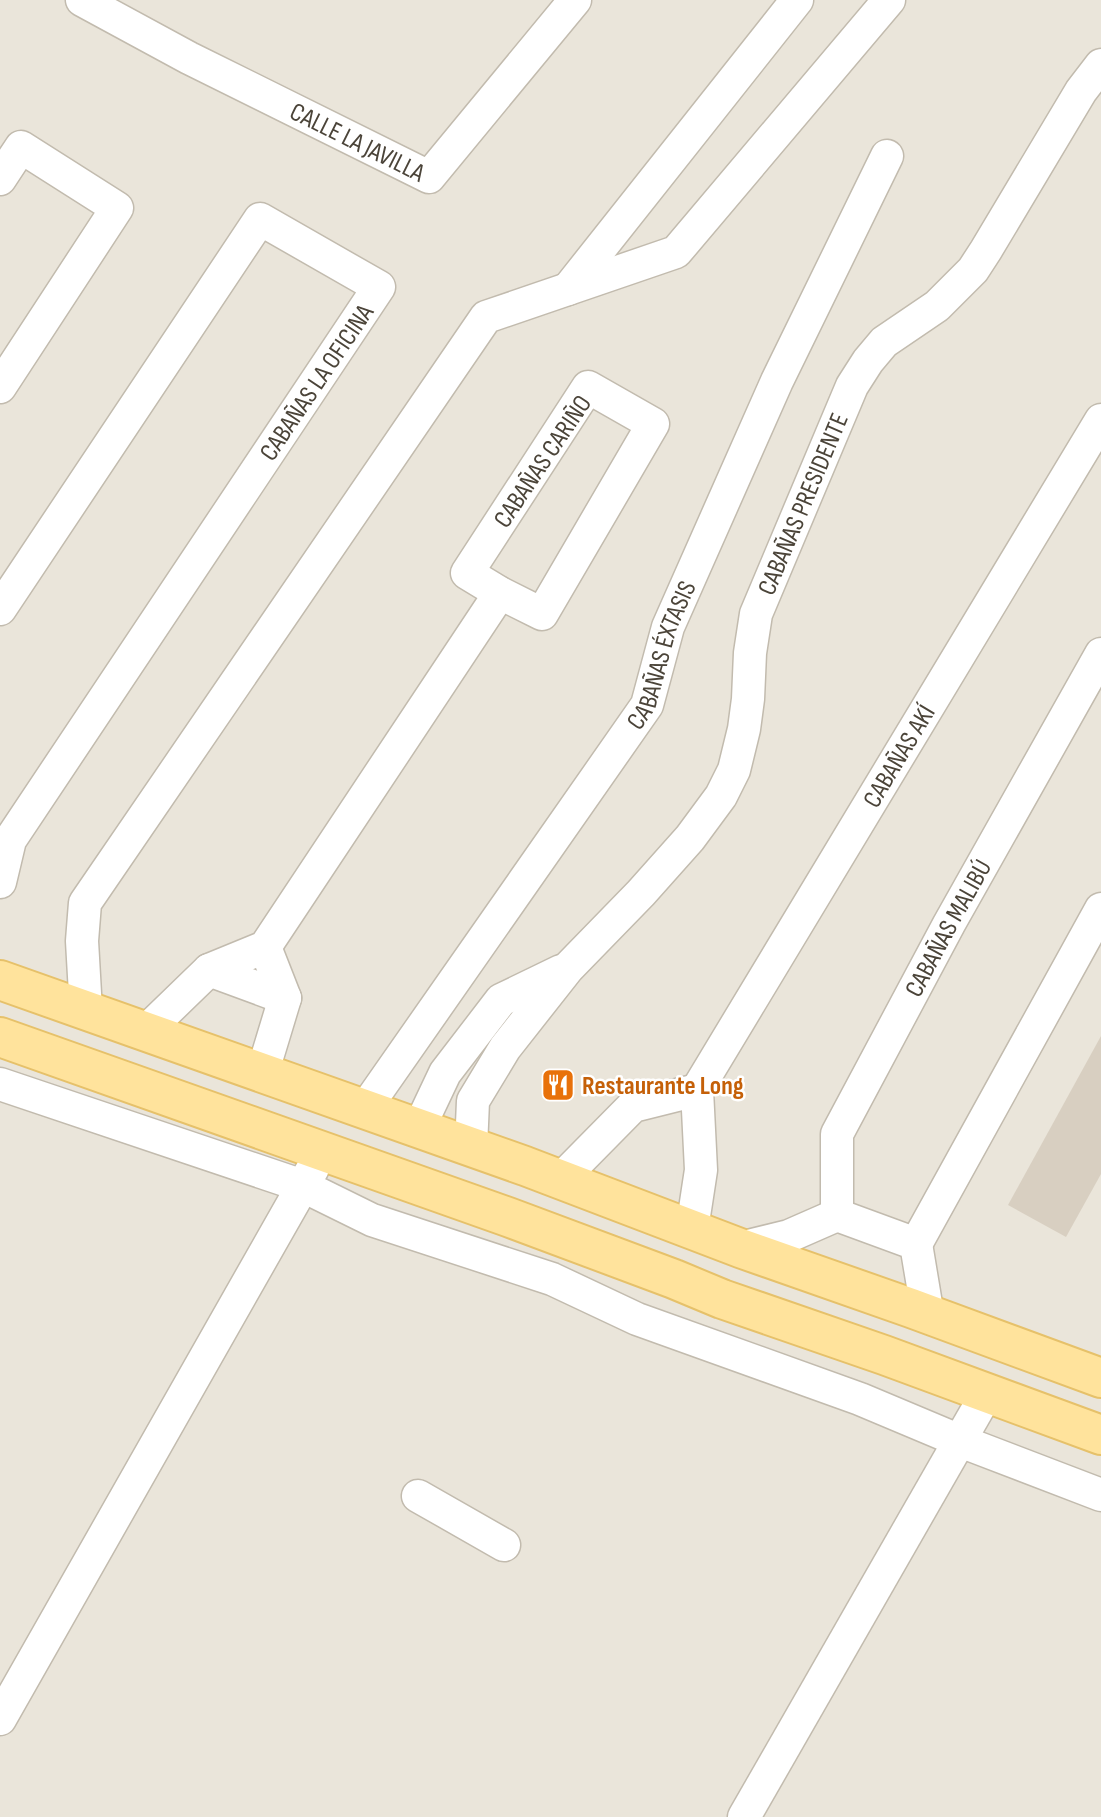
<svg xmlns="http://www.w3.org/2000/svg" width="1101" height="1817" font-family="'Sofia Sans Condensed',sans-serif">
<rect width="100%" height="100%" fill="#f6f3ec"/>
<path fill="#eae5da" d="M 0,0 L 1101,0 L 1101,1817 L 0,1817 Z"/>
<path fill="#d8cfc1" d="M 1101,1036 L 1101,1174 L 1066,1237 L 1008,1205 Z"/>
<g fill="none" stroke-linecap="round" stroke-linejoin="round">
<defs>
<g id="minor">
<path id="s1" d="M 82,0 L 189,58 L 429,177 L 575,0"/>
<path d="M 0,179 L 21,147 L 117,208 L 0,387"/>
<path d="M 568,289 L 797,0"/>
<path d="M 588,387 L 653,424 L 542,614 L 500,593 L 467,573 Z"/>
<path d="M 0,609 L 260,219 L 379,287 L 10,840 L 0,882"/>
<path d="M 209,970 L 285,998"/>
<path d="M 86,1011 L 82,941 L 85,903 L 486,317 L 676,252 L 889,0"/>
<path d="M 145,1032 L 209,970 L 265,947 L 500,593"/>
<path d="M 262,1074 L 285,998 L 265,947"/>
<path d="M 0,1084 L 303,1186 L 372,1220 L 552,1279 L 637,1319 L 860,1399 L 960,1441 L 1101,1495"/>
<path id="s2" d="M 364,1110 L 647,705 L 668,627 L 777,381 L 887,156"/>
<path d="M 418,1130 L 445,1073 L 501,1000 L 561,971"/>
<path id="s3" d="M 471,1147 L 473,1101 L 505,1048 L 568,968 L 641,893 L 690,838 L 721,796 L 734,770 L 744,729 L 748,699 L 750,653 L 756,614 L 852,386 L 868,361 L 884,342 L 937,306 L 973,270 L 986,250 L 1081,91 L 1101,65"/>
<path d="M 560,1180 L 633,1106 L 697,1090"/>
<path id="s4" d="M 837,1215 L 837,1134 L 949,924 L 1101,654"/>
<path id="s5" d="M 692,1229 L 701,1170 L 697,1090 L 1101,420"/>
<path d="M 916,1244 L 1101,909"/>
<path d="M 740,1248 L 789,1236 L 837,1215 L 916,1244 L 928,1316"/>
<path d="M 418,1496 L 504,1545"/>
<path d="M 0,1719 L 313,1168"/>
<path d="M 744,1817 L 987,1393"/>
</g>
<path id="major" d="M 0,980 L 525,1166 L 740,1248 L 911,1308 L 1101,1378
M 0,1037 L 508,1217 L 674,1279 L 722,1299 L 884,1355 L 1101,1435"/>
</defs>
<use href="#minor" stroke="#c2bbae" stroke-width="35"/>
<use href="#major" stroke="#e6c16a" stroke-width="42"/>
<use href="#minor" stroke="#fff" stroke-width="32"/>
<use href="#major" stroke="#ffe39c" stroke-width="38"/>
</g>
<defs>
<symbol id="restaurant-square" viewBox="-11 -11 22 22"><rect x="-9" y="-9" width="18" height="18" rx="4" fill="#e8710a" stroke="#fff"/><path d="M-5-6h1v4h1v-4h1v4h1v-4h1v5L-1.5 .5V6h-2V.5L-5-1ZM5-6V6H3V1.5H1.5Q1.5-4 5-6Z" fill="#fff"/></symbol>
</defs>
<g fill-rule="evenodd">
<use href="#restaurant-square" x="539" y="1066" width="38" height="38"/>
</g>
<g text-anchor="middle" stroke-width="5" stroke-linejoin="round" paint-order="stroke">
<g font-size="26" fill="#4b4439" stroke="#fff">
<text dy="9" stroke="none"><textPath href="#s1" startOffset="310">CALLE LA JAVILLA</textPath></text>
<text transform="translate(316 382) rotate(-56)" y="9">CABAÑAS LA OFICINA</text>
<text transform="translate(542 461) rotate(-56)" y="9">CABAÑAS CARIÑO</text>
<text dy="9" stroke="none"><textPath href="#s3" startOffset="747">CABAÑAS PRESIDENTE</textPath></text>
<text dy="9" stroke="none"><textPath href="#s2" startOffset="546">CABAÑAS ÉXTASIS</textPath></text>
<text dy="9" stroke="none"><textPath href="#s5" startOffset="530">CABAÑAS AKÍ</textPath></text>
<text dy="9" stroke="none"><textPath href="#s4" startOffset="315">CABAÑAS MALIBÚ</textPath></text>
</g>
<g font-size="26" font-weight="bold" fill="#c56008" stroke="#fff" text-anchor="start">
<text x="582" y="1094">Restaurante Long</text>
</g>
</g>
</svg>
